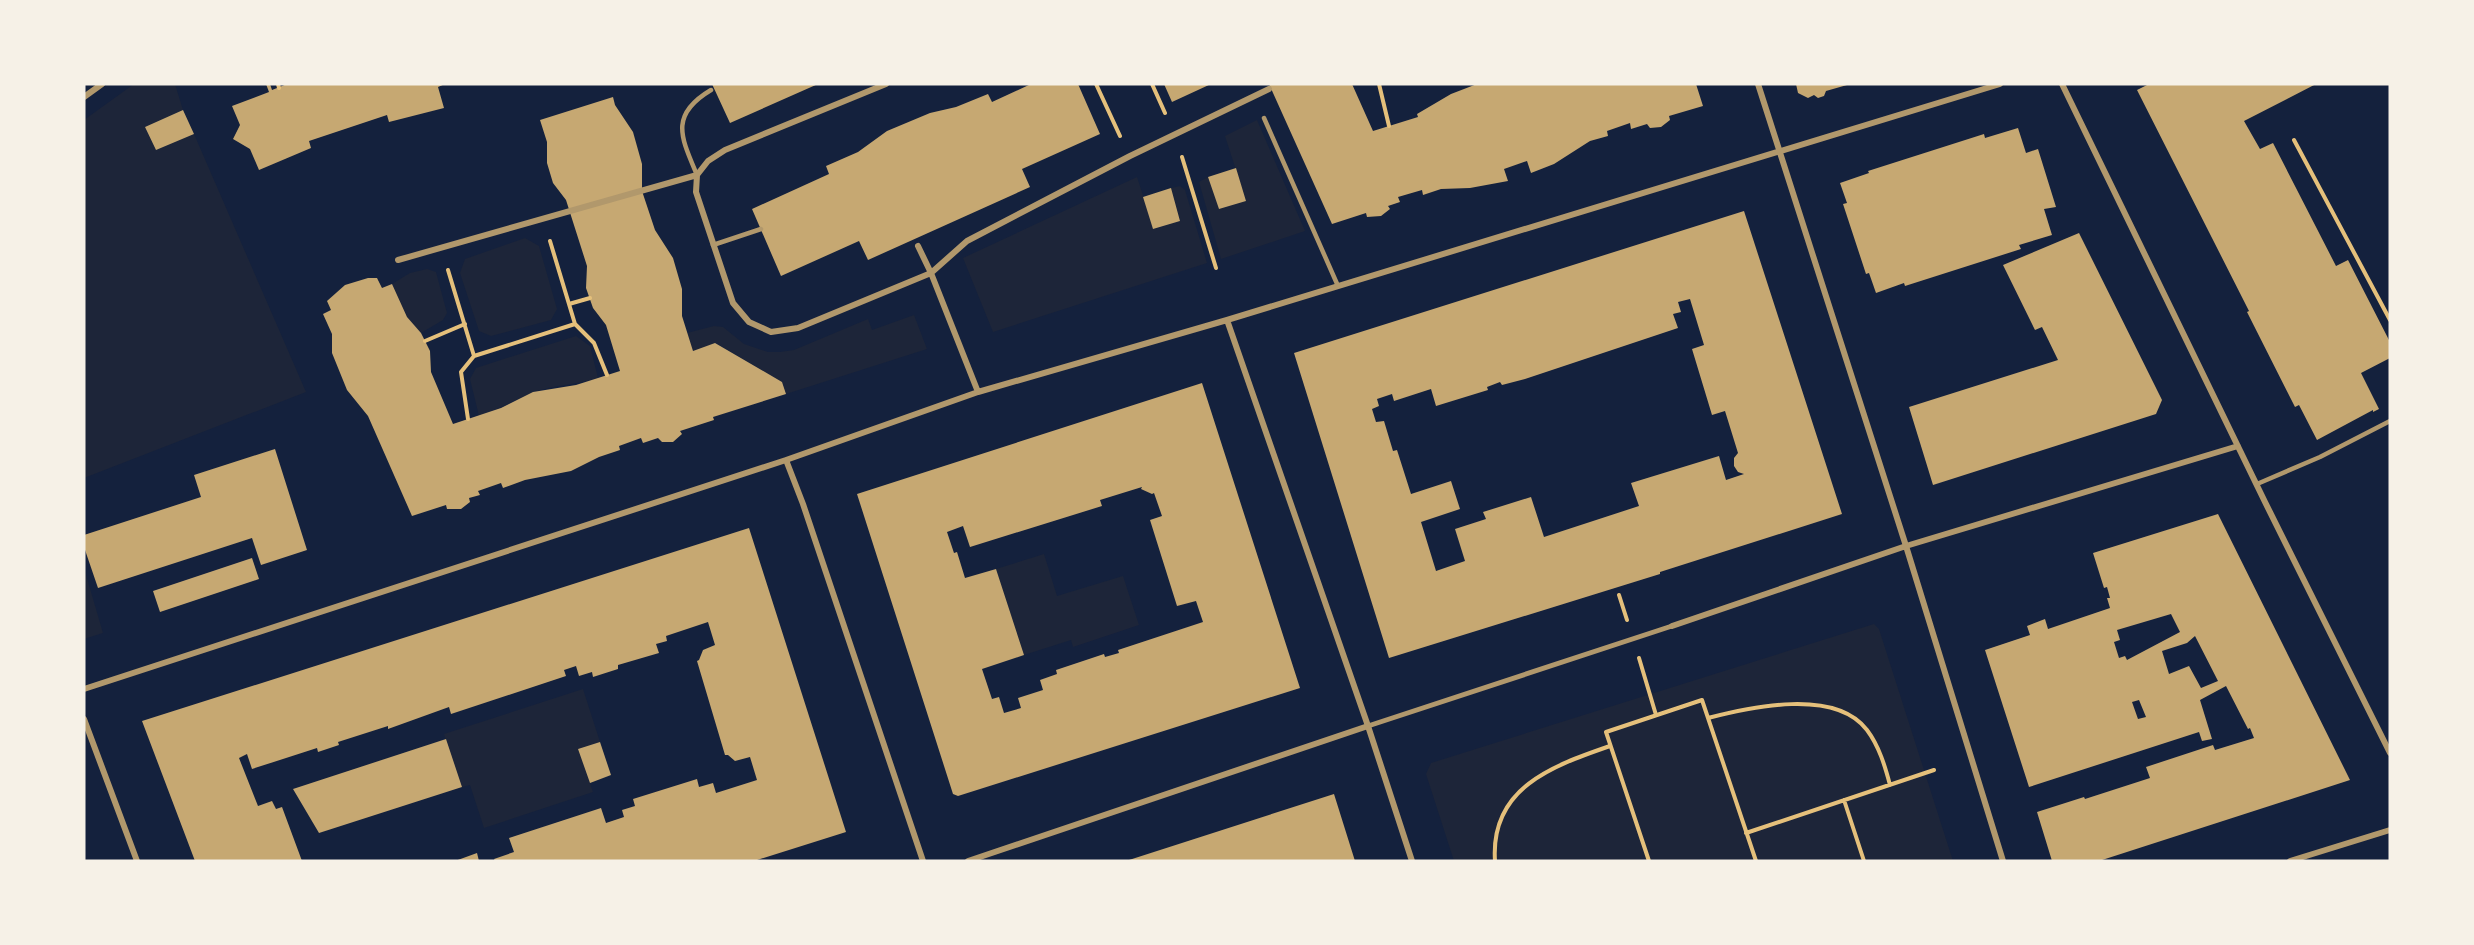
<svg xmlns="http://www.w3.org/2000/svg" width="2474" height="945" font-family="'Fira Sans',sans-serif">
<rect width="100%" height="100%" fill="#14213d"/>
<path fill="#1d2539" d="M 134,84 L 175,84 L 183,110 L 145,127 L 156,150 L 194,134 L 306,392 L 84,478 L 84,120 Z
M 1257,120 L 1305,231 L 1221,259 L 1199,182 L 1208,177 L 1219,209 L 1246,201 L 1225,136 Z
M 1137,177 L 1154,229 L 1180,221 L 1171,188 L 1180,186 L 1185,190 L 1207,263 L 993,332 L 963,258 Z
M 525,238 L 539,246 L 557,309 L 551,320 L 491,336 L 479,331 L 460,273 L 465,259 Z
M 427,269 L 436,272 L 447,313 L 443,320 L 421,333 L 407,317 L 392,284 L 410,273 Z
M 914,315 L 927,349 L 786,394 L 782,382 L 716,343 L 693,351 L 687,333 L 714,326 L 723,327 L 744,344 L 768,352 L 780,352 L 794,350 L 868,319 L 872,330 Z
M 576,336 L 590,346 L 598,378 C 576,385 552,385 532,393 C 514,400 498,410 479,416 L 470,379 L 476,368 Z
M 1044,554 L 1057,596 L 1123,576 L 1139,625 L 1073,647 L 1071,640 L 1024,655 L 996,569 Z
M 84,568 L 103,633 L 84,639 Z
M 1874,624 L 1879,629 L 1953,861 L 1454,861 L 1426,774 L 1431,763 Z
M 583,689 L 600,742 L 578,749 L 593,792 L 484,828 L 470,785 L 462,787 L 444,734 Z"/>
<path fill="#c6a872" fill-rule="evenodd" d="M 266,84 L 270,84 L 272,90 L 287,84 L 445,84 L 438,87 L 444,108 L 389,122 L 387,115 L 309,141 L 311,148 L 259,170 L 250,149 L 233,139 L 240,125 L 232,106 L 269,92 Z
M 712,84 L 818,84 L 730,123 Z
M 1031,84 L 1078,84 L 1100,134 L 1022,169 L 1030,187 L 868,260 L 859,241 L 781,276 L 752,209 L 829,174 L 826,166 L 858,152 L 887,131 L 930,113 L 956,107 L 988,94 L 992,102 Z
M 1164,84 L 1211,84 L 1172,102 Z
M 1269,84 L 1352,84 L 1373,131 L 1418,117 L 1417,114 L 1451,94 L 1477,84 L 1696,84 L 1703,106 L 1669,116 L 1670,120 L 1661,127 L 1650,128 L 1647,124 L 1631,129 L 1630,123 L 1607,131 L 1608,136 L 1590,141 L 1554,164 L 1531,173 L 1527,161 L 1504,169 L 1508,181 L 1470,188 L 1441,189 L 1423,195 L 1422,190 L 1398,197 L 1400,202 L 1388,206 L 1390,209 L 1381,216 L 1367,217 L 1366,213 L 1332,224 Z
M 1796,84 L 1847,84 L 1847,85 L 1826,91 L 1824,96 L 1818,98 L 1814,95 L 1808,98 L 1798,93 Z
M 2149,84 L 2316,84 L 2244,121 L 2260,149 L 2273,143 L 2336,266 L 2348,260 L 2390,342 L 2390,358 L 2361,373 L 2379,409 L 2373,412 L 2373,410 L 2317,440 L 2299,405 L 2295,407 L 2247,312 L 2249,311 L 2137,90 Z
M 613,97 L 615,105 L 633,132 L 642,164 L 642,191 L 655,230 L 673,258 L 682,289 L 682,316 L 693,351 L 715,343 L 782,382 L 786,394 L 713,417 L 714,420 L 680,431 L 682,434 L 673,442 L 662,442 L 658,438 L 643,443 L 641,438 L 619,446 L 620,450 L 599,457 L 571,471 L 525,480 L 503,488 L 501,483 L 478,491 L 480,495 L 469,498 L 470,502 L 461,509 L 447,509 L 446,505 L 412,516 L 368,416 L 347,390 L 332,353 L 332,334 L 323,314 L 331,310 L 327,301 L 345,285 L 368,278 L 377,278 L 382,288 L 392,284 L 407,317 L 421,333 L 430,351 L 431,372 L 453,424 L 501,408 L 533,392 L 576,385 L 620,371 L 606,325 L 593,308 L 586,288 L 587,266 L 566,200 L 553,183 L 547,163 L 547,142 L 540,120 Z
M 183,110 L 194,134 L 156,150 L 145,127 Z
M 2018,128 L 2026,153 L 2038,149 L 2056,207 L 2044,209 L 2052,235 L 2019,245 L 2021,249 L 1905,286 L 1904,283 L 1876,293 L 1869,273 L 1866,274 L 1843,204 L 1847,203 L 1840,183 L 1869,173 L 1868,171 L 1984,134 L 1985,138 Z
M 1236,168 L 1246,201 L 1219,209 L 1208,177 Z
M 1171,188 L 1180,221 L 1153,229 L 1143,197 Z
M 1744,211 L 1842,514 L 1660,572 L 1660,574 L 1389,658 L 1294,353 ZM 1690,299 L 1704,345 L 1692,349 L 1712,415 L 1725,411 L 1738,453 L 1734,458 L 1734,466 L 1738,472 L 1744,474 L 1726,480 L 1719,456 L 1631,483 L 1639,506 L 1544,537 L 1531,497 L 1483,512 L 1486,519 L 1455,529 L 1465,561 L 1436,571 L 1421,522 L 1460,509 L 1451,481 L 1411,494 L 1397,450 L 1393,451 L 1384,421 L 1376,422 L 1372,409 L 1379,406 L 1377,399 L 1392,394 L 1394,401 L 1431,389 L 1436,406 L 1488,390 L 1487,387 L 1500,382 L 1502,385 L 1525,379 L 1678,328 L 1673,314 L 1681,312 L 1678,302 Z
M 2079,233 L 2162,400 L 2156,414 L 1933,485 L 1909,407 L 2058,360 L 2042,327 L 2035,330 L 2003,265 Z
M 1202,383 L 1300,688 L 958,796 L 953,794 L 857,494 ZM 1142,487 L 1141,489 L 1152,494 L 1154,493 L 1162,516 L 1150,520 L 1177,606 L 1196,601 L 1203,622 L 1118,650 L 1119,653 L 1105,657 L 1104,654 L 1056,670 L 1057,674 L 1040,680 L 1043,690 L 1018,698 L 1021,708 L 1004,713 L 999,697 L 992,699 L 982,669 L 1024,655 L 996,569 L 965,578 L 957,552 L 954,553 L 947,532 L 963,526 L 970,547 L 1102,506 L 1100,500 Z
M 275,449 L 307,550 L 261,565 L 252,538 L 98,588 L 84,547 L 84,535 L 201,497 L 194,475 Z
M 2218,514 L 2350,780 L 2099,861 L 2052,861 L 2037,812 L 2084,797 L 2085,799 L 2150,778 L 2146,767 L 2213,745 L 2215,750 L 2254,738 L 2250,728 L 2248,729 L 2226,686 L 2200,700 L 2212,739 L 2202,741 L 2199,732 L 2029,787 L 1985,650 L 2030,635 L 2027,626 L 2045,619 L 2048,629 L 2110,608 L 2107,598 L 2110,598 L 2107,587 L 2104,588 L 2093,553 ZM 2171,614 L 2180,632 L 2127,660 L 2125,656 L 2119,658 L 2114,642 L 2120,640 L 2117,630 ZM 2195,636 L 2218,681 L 2201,688 L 2189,666 L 2169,674 L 2162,651 L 2187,643 ZM 2139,700 L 2146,717 L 2138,719 L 2132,702 Z
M 749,528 L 846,832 L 754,861 L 495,861 L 494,859 L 514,852 L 509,838 L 601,808 L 606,823 L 624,817 L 622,810 L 635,806 L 633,799 L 697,779 L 699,787 L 713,783 L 716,793 L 757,780 L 750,757 L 735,761 L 728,755 L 725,755 L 697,661 L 699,660 L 703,650 L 715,645 L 708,622 L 666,636 L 667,641 L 656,644 L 659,653 L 618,665 L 618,669 L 593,677 L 592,672 L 579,676 L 576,666 L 564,670 L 566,676 L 451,714 L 449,707 L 388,729 L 388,726 L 338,742 L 339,745 L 318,752 L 317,748 L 252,769 L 247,754 L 239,758 L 258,806 L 272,801 L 276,809 L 282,807 L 302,861 L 195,861 L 142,721 Z
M 252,558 L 259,579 L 160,612 L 153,591 Z
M 446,739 L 462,787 L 319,833 L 293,789 Z
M 600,742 L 611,775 L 590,783 L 578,749 Z
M 1334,794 L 1355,861 L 1129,861 L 1129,860 Z
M 477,853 L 479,861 L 455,861 Z"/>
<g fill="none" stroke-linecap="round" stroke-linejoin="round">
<path stroke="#e5c07b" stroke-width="4" d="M 278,84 L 279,88
M 1096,84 L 1120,136
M 1152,84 L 1165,113
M 1379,84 L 1389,126
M 2294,140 L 2390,320
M 1182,157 L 1216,268
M 448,270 L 474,356 L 575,324 L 550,241
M 569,304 L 590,298
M 575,324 L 594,343 L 607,375
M 425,341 L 465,324
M 468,419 L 461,372 L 474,356
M 1619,595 L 1627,620
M 1639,658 L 1656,715
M 1708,718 C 1751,707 1835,688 1867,730 C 1879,746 1885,766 1890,785
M 1844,800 L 1864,861
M 1746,833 L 1934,770
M 1495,861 C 1490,788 1552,766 1610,746
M 1649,861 L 1606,732 L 1702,700 L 1756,861"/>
<path stroke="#b1986c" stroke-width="4.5" d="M 1264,118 L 1338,286
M 697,175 C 681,137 669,115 711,90
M 713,245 L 761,229
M 2257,484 L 2320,457 L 2390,421"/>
<path stroke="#b1986c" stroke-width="5" d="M 1368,726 L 1672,626"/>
<path stroke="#b1986c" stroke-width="6" d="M 886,84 L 725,150 L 708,161 L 697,175 L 696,192 L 733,303 L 749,322 L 771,332 L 798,328 L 931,273 L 967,241 L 1130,156 L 1269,89
M 1758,84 L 1906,546 L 2003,861
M 2062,84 L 2265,502 L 2390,753
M 84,97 L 102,84
M 918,246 L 931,273 L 978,392
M 398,260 L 697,175
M 1227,320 L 1368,726 L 1412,861
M 786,460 L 803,504 L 923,861
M 1672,626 L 1906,546 L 2238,446
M 84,689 L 786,460 L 978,392 L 1227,320 L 2000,84
M 84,719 L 137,861
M 968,861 L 1368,726
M 2290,861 L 2390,830"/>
</g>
<rect width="2474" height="945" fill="none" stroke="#f6f1e7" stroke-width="171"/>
</svg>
